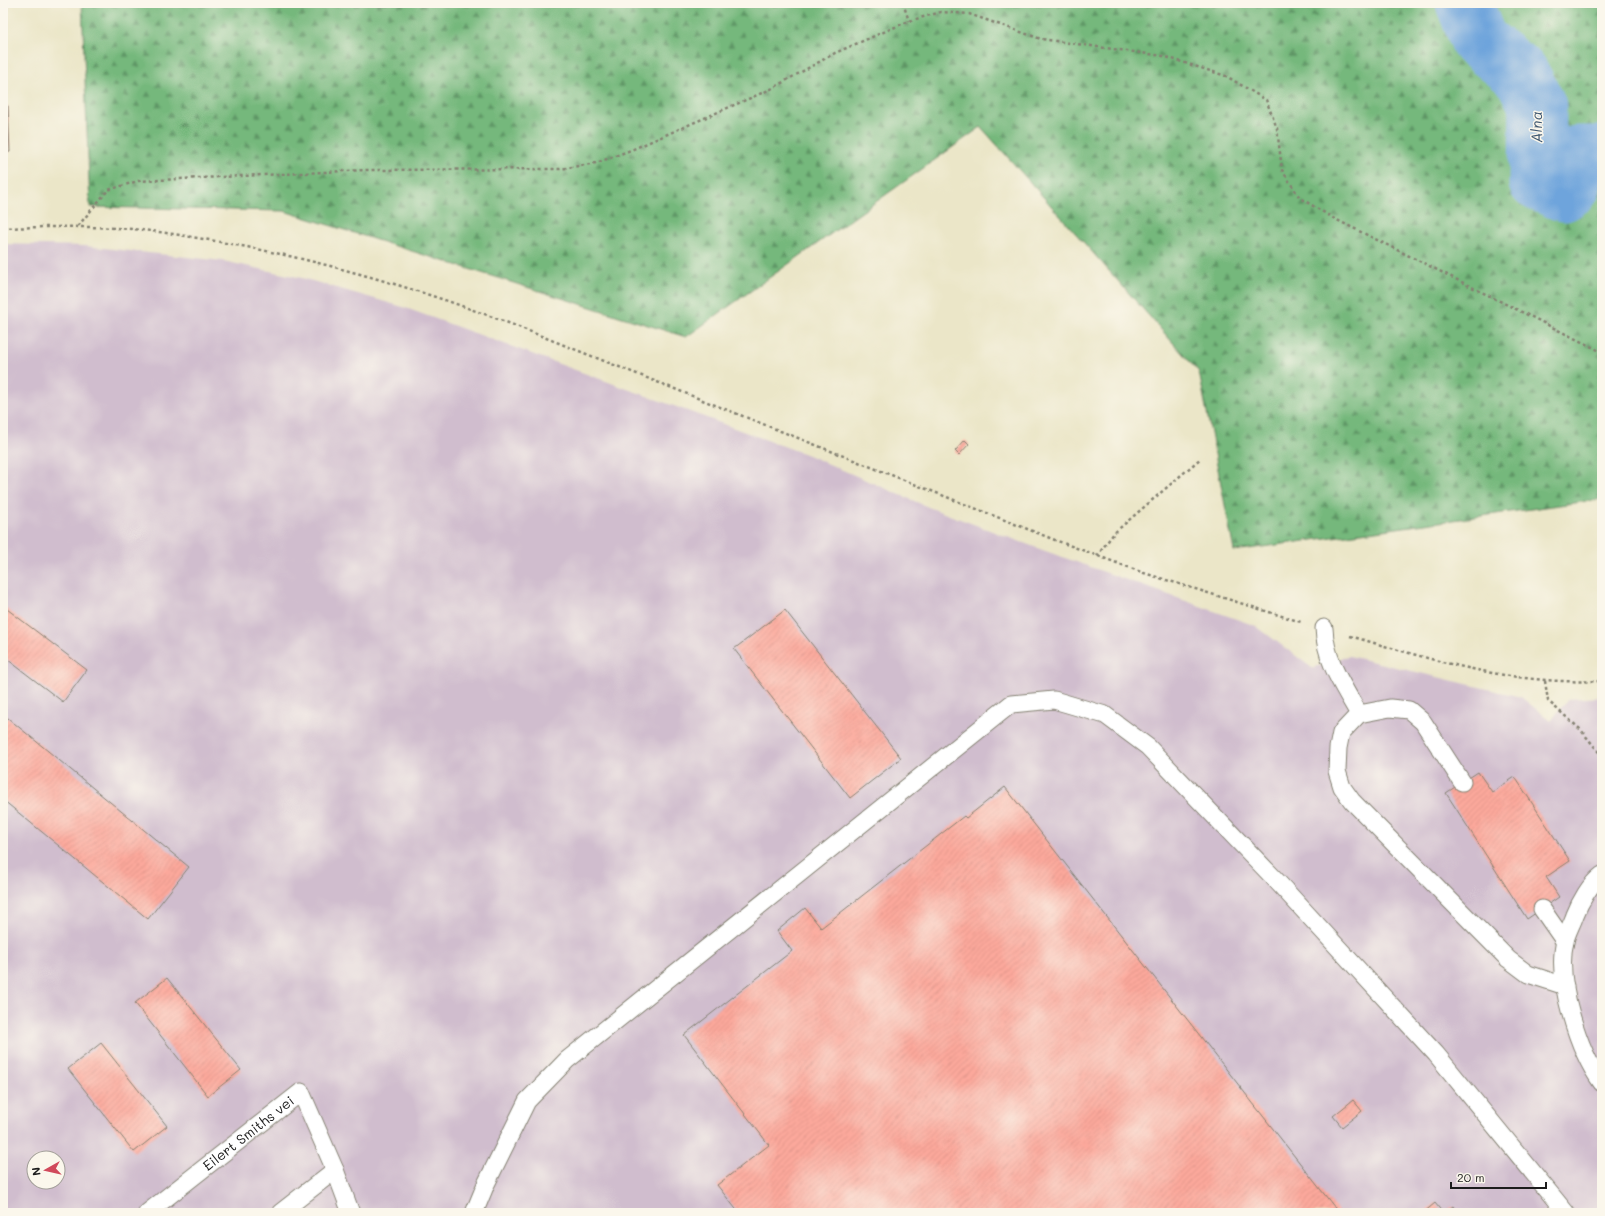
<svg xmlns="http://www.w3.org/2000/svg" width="1605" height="1216" font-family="Mali,sans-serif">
<defs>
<pattern id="forest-firs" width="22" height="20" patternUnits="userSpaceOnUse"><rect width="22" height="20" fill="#74b87c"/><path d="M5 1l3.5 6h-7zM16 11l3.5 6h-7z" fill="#5e9565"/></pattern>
<pattern id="building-hatch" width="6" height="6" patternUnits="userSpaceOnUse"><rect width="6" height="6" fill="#fca89b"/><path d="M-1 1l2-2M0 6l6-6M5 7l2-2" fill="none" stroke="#d79085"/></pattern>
</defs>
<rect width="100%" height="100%" fill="#fbf7ec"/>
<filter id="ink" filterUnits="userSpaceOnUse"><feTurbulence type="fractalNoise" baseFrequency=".025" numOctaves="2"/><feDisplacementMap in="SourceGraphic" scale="8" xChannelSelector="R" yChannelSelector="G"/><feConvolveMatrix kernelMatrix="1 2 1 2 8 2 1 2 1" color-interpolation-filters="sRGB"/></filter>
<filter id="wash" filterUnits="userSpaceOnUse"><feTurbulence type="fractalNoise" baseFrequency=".012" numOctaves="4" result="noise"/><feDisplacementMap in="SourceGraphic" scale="16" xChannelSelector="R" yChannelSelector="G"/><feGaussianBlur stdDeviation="0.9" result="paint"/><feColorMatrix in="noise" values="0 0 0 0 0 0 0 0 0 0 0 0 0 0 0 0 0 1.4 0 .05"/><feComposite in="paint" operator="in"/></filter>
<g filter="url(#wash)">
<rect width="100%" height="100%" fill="#ebe6c8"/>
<path fill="#d0bdce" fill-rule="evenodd" d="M 3,244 L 85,246 L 223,261 L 302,278 L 403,307 L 808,455 L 928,507 L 1037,548 L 1256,626 L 1312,668 L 1349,656 L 1521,697 L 1551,721 L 1568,699 L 1602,697 L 1602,1213 L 3,1213 ZM 34,1158 L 58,1158 L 58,1182 L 34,1182 Z"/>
<path fill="url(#forest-firs)" stroke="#486a4c" d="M 82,3 L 1602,3 L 1602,499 L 1234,551 L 1199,372 L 981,127 L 686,337 L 284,211 L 90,207 Z"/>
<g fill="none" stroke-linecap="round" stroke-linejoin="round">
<path stroke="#6ea4dc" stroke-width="57" d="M 1464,3 L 1479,41 L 1521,74 L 1538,106 L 1537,182 L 1563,193 L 1572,187 L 1577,154 L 1602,154"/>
</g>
<g id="blocks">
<path fill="url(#building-hatch)" d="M 3,35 L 5,35 L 7,85 L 3,86 Z
M 3,106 L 8,106 L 10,152 L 3,153 Z
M 965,440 L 969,444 L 959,455 L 955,451 Z
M 3,606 L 87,670 L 63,702 L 3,656 Z
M 785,610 L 901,758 L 850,798 L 734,649 Z
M 3,714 L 189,867 L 148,919 L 3,800 Z
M 1478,772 L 1492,792 L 1515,777 L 1570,861 L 1546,877 L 1559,897 L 1527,919 L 1446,793 Z
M 1005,787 L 1339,1213 L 739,1213 L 717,1185 L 769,1145 L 684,1035 L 792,951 L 777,931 L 805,908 L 821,928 L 964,816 L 966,818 Z
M 167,978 L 241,1070 L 208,1096 L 135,1003 Z
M 101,1043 L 167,1126 L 134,1152 L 68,1069 Z
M 1353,1100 L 1362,1111 L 1342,1127 L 1333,1116 Z
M 1435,1203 L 1443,1213 L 1423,1213 Z
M 1453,1206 L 1458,1213 L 1444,1213 Z"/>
</g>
</g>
<g filter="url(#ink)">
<use href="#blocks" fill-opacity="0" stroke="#848172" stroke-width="1"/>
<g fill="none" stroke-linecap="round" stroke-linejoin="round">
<defs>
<g id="service">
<path d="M 1324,628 C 1325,660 1343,686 1359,714"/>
<path d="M 1462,782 L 1423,722 L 1409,710 L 1390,708 L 1359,714 L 1341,733 L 1338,748 L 1337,771 L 1342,787 L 1352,801 L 1508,959 L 1528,974 L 1565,986"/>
<path d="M 1602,875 C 1590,884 1580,902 1575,915 C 1572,924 1567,932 1565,941 C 1555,980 1579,1052 1602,1083"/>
<path d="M 1542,909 L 1565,942"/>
<path id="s1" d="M 147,1213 L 301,1092 L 335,1170 L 351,1213"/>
<path d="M 280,1213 L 335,1170"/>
<path d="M 474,1213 L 486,1184 L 527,1101 L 567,1060 L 1011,704 L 1054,700 L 1105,715 L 1148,747 L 1273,877 L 1436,1054 L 1566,1213"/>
</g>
</defs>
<use href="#service" stroke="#848172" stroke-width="19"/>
<path stroke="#848172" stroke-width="2.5" stroke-dasharray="3 3" stroke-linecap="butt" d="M 903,3 L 909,21
M 78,226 L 108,190 L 138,181 L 366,170 L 560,169 L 596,163 L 631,150 L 771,89 L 835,53 L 909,21 L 941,12 L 969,14 L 1041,39 L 1163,56 L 1226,76 L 1266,100 L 1277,128 L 1282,170 L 1300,198 L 1333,218 L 1602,352
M 3,228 C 40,227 78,226 115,228 C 159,230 204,239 247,247 C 337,265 425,291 511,324 L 1055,540 L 1144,573 L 1301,622
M 1097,556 L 1114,533 L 1201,458
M 1350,636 C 1437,661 1510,685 1602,681
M 1545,681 L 1548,701 L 1580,729 L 1602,756"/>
<use href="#service" stroke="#fff" stroke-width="17"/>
</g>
</g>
<g text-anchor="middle" stroke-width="3" stroke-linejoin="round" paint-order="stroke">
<g font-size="14" fill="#1c1c1c" stroke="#fbf7ec">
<text dy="5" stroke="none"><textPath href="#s1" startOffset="129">Eilert Smiths vei</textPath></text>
</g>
<g font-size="15" font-style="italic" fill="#415972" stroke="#fbf7ec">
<text transform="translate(1537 127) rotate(-91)" y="5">Alna</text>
</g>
</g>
<rect width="1605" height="1216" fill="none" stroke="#fbf7ec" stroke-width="16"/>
<g transform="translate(46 1170) rotate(262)"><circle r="19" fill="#fbf7ec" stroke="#a29f99"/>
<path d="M0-3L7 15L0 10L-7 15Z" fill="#d1495b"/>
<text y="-6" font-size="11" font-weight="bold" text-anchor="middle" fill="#1c1c1c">N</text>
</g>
<path d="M1451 1182v6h95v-6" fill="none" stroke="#1c1c1c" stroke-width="2"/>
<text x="1457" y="1182" font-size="12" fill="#1c1c1c" stroke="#fbf7ec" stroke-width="3" paint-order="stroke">20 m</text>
</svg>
